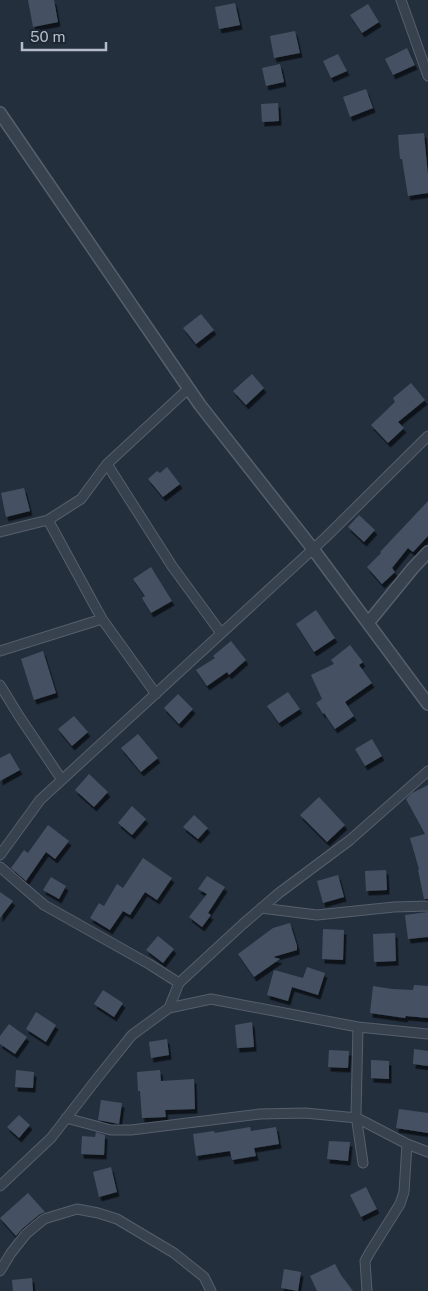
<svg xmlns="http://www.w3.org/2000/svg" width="428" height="1291" font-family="'Public Sans',sans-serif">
<defs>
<filter id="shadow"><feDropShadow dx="2.5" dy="4.5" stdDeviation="0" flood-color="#0009"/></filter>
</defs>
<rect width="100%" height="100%" fill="#242f3e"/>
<path fill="#455162" filter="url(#shadow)" d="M 28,0 L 54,0 L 58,22 L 33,27 Z
M 235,3 L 240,25 L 219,29 L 215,7 Z
M 368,4 L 379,22 L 362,33 L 350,15 Z
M 295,31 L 300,53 L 274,58 L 270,36 Z
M 407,48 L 415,65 L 393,75 L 385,59 Z
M 338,54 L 347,71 L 331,78 L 323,61 Z
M 280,64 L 284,82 L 266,86 L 262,68 Z
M 366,89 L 373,108 L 350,117 L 343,97 Z
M 278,103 L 279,121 L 262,122 L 261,104 Z
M 424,133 L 428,176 L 428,193 L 408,196 L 402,159 L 400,159 L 398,135 Z
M 201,314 L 214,330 L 196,344 L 183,328 Z
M 252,374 L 264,388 L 246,405 L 233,391 Z
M 411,383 L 425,400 L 398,422 L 404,428 L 388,443 L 371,425 L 395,402 L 393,398 Z
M 167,467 L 180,484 L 163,497 L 148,479 L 157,471 L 160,473 Z
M 24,488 L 30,511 L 6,517 L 1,493 Z
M 428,501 L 428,536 L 413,552 L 408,548 L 392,568 L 395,572 L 382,584 L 367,567 L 381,553 L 380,552 Z
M 359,515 L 375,530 L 364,542 L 348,527 Z
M 151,567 L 172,601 L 151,613 L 142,598 L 145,596 L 133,579 Z
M 316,610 L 335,638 L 314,652 L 296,624 Z
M 231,641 L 246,660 L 229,675 L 227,672 L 207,686 L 196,670 L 215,658 L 213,656 Z
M 350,645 L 363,662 L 359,665 L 372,683 L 345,702 L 354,716 L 335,729 L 324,713 L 323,714 L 316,703 L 322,699 L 311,675 L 334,664 L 331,660 Z
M 43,651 L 56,693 L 34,700 L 21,659 Z
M 288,692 L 300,709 L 279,723 L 267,706 Z
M 178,694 L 193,709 L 179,724 L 164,708 Z
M 74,716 L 88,732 L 72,746 L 58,729 Z
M 138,734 L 158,758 L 141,772 L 121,748 Z
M 372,739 L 382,756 L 365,766 L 355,749 Z
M 10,753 L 20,770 L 0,781 L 0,758 Z
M 89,774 L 108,792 L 94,807 L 75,790 Z
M 428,785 L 428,899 L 424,899 L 418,870 L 419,869 L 410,838 L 425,834 L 406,799 L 412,793 Z
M 319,797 L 345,825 L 327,842 L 300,815 Z
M 132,806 L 146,819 L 132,835 L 118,823 Z
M 194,815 L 208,828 L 198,839 L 183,827 Z
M 48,825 L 69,841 L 55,859 L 46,852 L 26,881 L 11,868 L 24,850 L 28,853 Z
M 143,858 L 172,878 L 157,900 L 145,892 L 130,915 L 123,911 L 110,930 L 90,918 L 99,903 L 104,906 L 117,884 L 123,888 Z
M 386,870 L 387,890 L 366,891 L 365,871 Z
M 338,875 L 344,897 L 323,903 L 317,881 Z
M 207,876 L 225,887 L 208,913 L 211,915 L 202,927 L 189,917 L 207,894 L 198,889 Z
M 51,877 L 66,886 L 59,899 L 43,890 Z
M 0,892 L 13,901 L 0,918 Z
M 428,912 L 428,937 L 408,939 L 405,915 Z
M 290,923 L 297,946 L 297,950 L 273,957 L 280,959 L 254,977 L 238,954 L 273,928 Z
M 323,929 L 344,930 L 343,960 L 322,959 Z
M 395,933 L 396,961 L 374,962 L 373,934 Z
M 158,936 L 174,949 L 163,963 L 146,950 Z
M 307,967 L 325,973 L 318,995 L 292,987 L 288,1001 L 267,995 L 274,970 L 303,978 Z
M 414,985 L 428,986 L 428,1018 L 406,1016 L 405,1018 L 370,1013 L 373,986 L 392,989 L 413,990 Z
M 103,990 L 123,1003 L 114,1017 L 94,1004 Z
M 36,1012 L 56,1025 L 46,1042 L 26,1029 Z
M 252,1022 L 254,1047 L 237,1048 L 235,1025 Z
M 9,1024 L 27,1037 L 15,1054 L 0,1044 L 0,1036 Z
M 167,1039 L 169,1055 L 151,1058 L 149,1042 Z
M 414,1049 L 428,1051 L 428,1066 L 413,1064 Z
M 329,1050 L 349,1051 L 348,1068 L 328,1067 Z
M 371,1060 L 389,1061 L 389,1079 L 371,1078 Z
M 16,1070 L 34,1072 L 33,1088 L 15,1087 Z
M 160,1070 L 161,1081 L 194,1079 L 195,1109 L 165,1110 L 166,1117 L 142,1118 L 140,1091 L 138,1091 L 137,1072 Z
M 101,1100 L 122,1103 L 119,1124 L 98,1120 Z
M 399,1109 L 428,1113 L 428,1133 L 396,1128 Z
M 19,1115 L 30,1125 L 19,1138 L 7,1127 Z
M 250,1127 L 251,1131 L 276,1127 L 279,1144 L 254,1148 L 256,1156 L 232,1160 L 230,1151 L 196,1156 L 193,1134 L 214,1131 L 215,1133 Z
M 96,1132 L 105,1135 L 104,1155 L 81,1154 L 82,1136 L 95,1137 Z
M 329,1141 L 350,1142 L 348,1161 L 327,1159 Z
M 111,1167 L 117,1192 L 99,1197 L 93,1172 Z
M 366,1187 L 377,1209 L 361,1217 L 350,1195 Z
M 28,1193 L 45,1212 L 40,1214 L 22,1229 L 16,1236 L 0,1218 Z
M 335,1264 L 341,1275 L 353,1291 L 317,1291 L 310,1276 Z
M 284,1269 L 301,1272 L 298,1291 L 281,1288 Z
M 32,1278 L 33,1291 L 13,1291 L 12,1280 Z"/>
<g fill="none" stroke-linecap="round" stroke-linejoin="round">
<defs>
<path id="minor" d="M 401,0 L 428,76
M 107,464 L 172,566 L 221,633
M 48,520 L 102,619 L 156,694
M 0,532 L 48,520 L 81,499 L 107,464 L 188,389
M 0,651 L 102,619
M 0,685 L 19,716 L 62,780
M 0,855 L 40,800 L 325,538 L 428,436
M 0,867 L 44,905 L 149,964 L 179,983
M 261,908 L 317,915 L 394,907 L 428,906
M 169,1008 L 179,983 L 243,924 L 279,893 L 350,840 L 428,771
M 358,1027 L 356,1115 L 363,1163
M 66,1118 L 111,1130 L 131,1130 L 260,1114 L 305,1113 L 357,1118 L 407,1144 L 428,1152
M 0,1186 L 51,1138 L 99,1076 L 132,1035 L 169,1008 L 211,999 L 358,1027 L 428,1034
M 0,1271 L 11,1253 L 26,1234 L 44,1219 L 77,1209 L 98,1213 L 117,1219 L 174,1253 L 204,1277 L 211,1291
M 367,1291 L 365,1261 L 370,1252 L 400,1204 L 404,1192 L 407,1144"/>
<path id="tertiary" d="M 0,113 L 200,405 L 313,549 L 428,704
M 368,623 L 413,568 L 428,552"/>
</defs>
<use href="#minor" stroke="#565f6c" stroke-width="11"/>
<use href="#tertiary" stroke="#565f6c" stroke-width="14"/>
<use href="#minor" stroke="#38414e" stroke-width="9"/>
<use href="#tertiary" stroke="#38414e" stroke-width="11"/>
</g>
<path d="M22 42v8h84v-8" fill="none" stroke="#b4bcc9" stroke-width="2.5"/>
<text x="30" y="42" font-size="15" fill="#b4bcc9" stroke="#1d2633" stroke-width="4" paint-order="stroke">50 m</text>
</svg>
